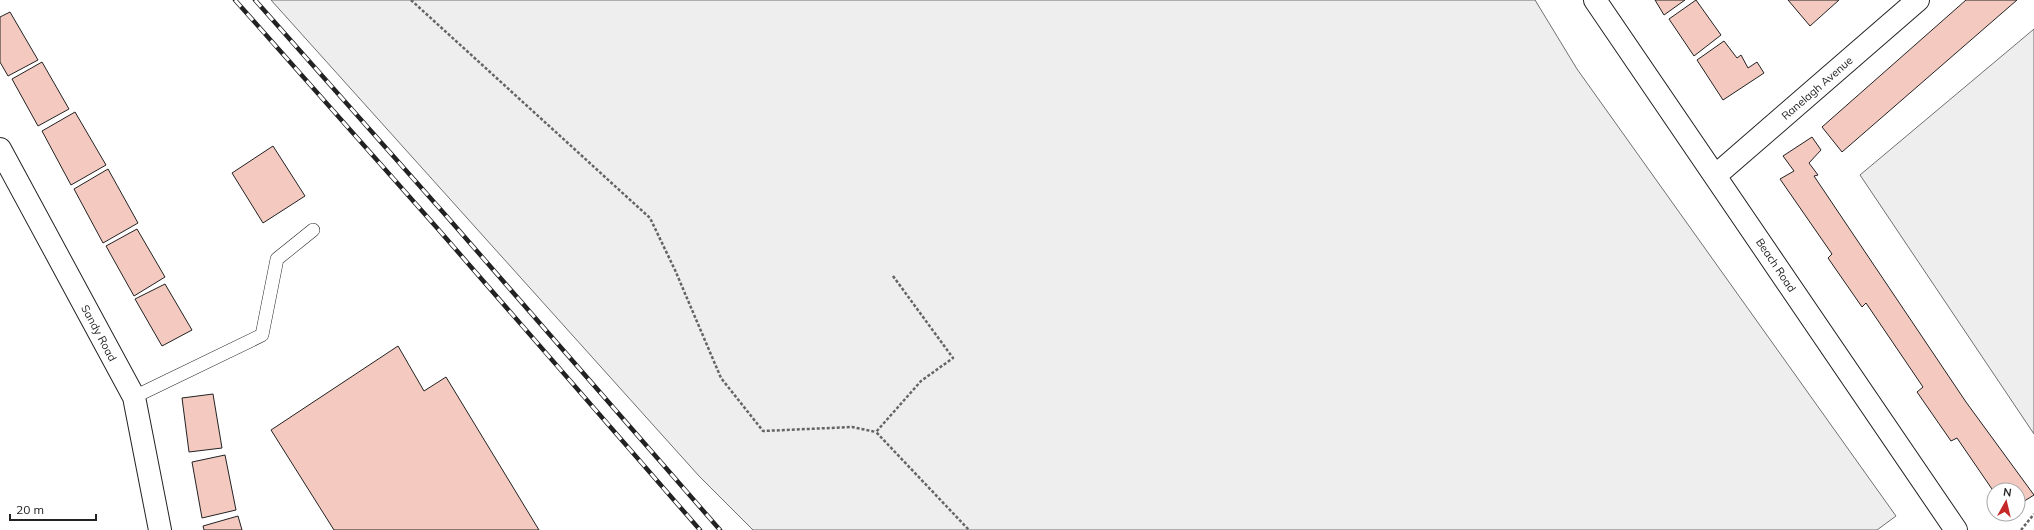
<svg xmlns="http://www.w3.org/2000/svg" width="2034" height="530" font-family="Mulish,sans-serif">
<rect width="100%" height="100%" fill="#fff"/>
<path fill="#eee" stroke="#6f6f6f" d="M 271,0 L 1535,0 L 1577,69 L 1896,516 L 1877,530 L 753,530 L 699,476 Z
M 2034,29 L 2034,434 L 1860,175 Z"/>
<path fill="#f3c9c0" stroke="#222" d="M 1655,0 L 1685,0 L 1664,15 Z
M 1696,0 L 1721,35 L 1694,56 L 1669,19 Z
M 1788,0 L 1839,0 L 1810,26 Z
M 1966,0 L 2017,0 L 1842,152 L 1822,127 Z
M 10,12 L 38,60 L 8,76 L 0,62 L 0,17 Z
M 1724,41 L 1737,58 L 1741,55 L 1748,68 L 1757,62 L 1764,73 L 1723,100 L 1697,60 Z
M 42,62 L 69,109 L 38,126 L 12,79 Z
M 75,112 L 106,165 L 71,185 L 42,131 Z
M 1812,137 L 1821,150 L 1809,163 L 1818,175 L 1814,176 L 1966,402 L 2034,495 L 2018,505 L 2018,490 L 1994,490 L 1994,492 L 1957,438 L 1951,441 L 1917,392 L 1923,387 L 1866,303 L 1862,307 L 1828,258 L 1832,254 L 1780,179 L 1794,171 L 1783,156 Z
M 273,146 L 305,196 L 263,223 L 232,173 Z
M 108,169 L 138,223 L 103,243 L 74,189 Z
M 137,229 L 165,277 L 134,296 L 106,246 Z
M 165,284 L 192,330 L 162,346 L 135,299 Z
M 398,346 L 424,391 L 446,377 L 539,530 L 334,530 L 271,430 Z
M 213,394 L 222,448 L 189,452 L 182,398 Z
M 225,455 L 236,510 L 202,518 L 192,462 Z
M 238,516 L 242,530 L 204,530 L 203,526 Z"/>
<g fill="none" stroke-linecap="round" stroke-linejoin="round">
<defs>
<path id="lane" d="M 134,397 L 262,335 L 277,259 L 313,230"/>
<path id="street" d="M 1595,0 L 1956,530
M 1715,176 L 1918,0"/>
<path id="secondary" d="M 0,149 L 134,397 L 160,530"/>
</defs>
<use href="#lane" stroke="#222" stroke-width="14"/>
<use href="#street" stroke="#222" stroke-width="24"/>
<use href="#secondary" stroke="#222" stroke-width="24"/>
<path stroke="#646464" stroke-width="2.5" stroke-dasharray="3 2" stroke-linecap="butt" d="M 411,0 L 650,218 L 675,270 L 721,378 L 763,431 L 852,427 L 876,432
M 893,276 L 953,358 L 921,381 L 876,432 L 969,530
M 2021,530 L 2034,514"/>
<use href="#lane" stroke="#fff" stroke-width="13"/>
<use href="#street" stroke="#fff" stroke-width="22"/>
<use href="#secondary" stroke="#fff" stroke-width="22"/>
<defs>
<path id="rail" d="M 235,0 L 438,229 L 700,530
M 255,0 L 449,219 L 720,530"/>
</defs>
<use href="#rail" stroke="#222" stroke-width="4.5"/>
<use href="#rail" stroke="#fff" stroke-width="3" stroke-dasharray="9" stroke-linecap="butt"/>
</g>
<g text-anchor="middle" stroke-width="3" stroke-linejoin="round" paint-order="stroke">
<g font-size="11" fill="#222" stroke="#fff">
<text transform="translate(1817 88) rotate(-41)" y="4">Ranelagh Avenue</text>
<text transform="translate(1776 265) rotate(56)" y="4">Beach Road</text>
<text transform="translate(99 333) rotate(62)" y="4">Sandy Road</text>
</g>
</g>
<g transform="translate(2006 502) rotate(8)"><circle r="19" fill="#ffffff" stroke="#a7a7a7"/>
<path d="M0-3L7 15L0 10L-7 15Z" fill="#c62828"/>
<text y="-6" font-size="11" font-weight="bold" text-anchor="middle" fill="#222222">N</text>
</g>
<path d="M10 514v6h86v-6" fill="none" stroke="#222222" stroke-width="2"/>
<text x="16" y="514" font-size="12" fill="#222222" stroke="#ffffff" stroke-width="3" paint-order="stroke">20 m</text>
</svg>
